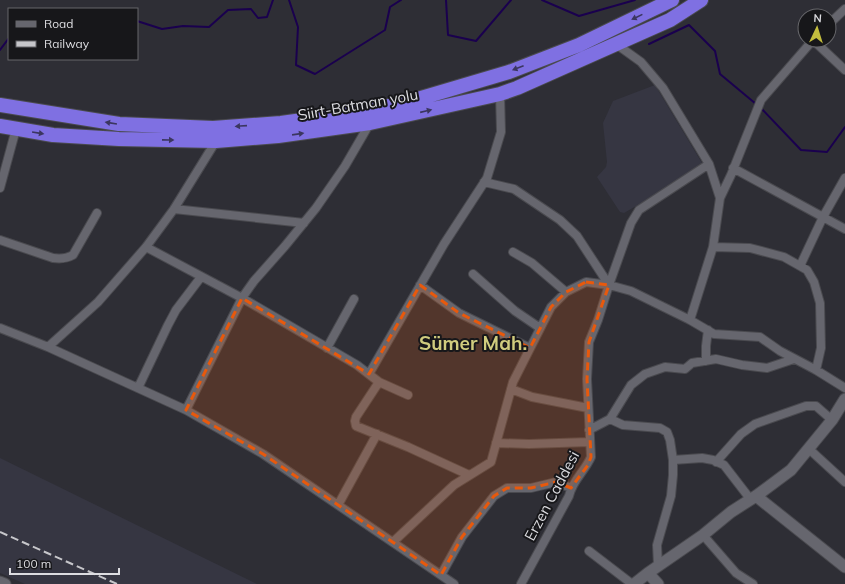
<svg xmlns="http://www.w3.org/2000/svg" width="845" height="584" font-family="Mulish,sans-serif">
<rect width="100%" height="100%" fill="#2e2e35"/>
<path fill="#363642" d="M 655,85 L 702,163 L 698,170 L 624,213 L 620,212 L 597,177 L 606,167 L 607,162 L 603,123 L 613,101 Z
M 0,458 L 257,584 L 25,584 L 0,573 Z"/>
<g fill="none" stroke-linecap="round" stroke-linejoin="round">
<path stroke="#1a004e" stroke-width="2" d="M 289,0 L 298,27 L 296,65 L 315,74 L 385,30 L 390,7 L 401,0
M 446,0 L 448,35 L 476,41 L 511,0
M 542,0 L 579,16 L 635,0
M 137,21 L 162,29 L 183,26 L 209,27 L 228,10 L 251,9 L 258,18 L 267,17 L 273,0
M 649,44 L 689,25 L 715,51 L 720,74 L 756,104
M 0,50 L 9,38
M 760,107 L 801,150 L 827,152 L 845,127"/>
<defs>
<path id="street" d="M 829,24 L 845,9
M 813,40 L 845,70
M 616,44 L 641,62 L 663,88 L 709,164 L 720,198 L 713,247 L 690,320
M 733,168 L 845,229
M 484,182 L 514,189 L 560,220 L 577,236 L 609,285
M 0,188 L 16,129
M 720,198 L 731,175 L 761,100 L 813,40
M 174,209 L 304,223
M 0,240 L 53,258 C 60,259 66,259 73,255 L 97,213
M 146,247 L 242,298 L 357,365 L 379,382 L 408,395
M 713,247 L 750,248 L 784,257 L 807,270 L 814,282 L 820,303 L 821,348 L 816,370
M 513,252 L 532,263 L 566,292
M 800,266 L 823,217 L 845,178
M 473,274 L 515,311 L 540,328
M 420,285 L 459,313 L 530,348
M 0,328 L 48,347 L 186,410 L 263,454 L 454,584
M 48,347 L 98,302 L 146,247 L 174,209 L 216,141
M 327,348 L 354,299
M 706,361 L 706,346 L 708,330
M 369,374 L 444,244 L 487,178 L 501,132 L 500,94
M 379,382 L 356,417 L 355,421 L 356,426 L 408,447 L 469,475
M 138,388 L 168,325 L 176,310 L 201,277
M 511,389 L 532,397 L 588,408
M 186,410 L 242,298 L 254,281 L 285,246 L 316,208 L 345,166 L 370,123
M 610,419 L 623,425 L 660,428 L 667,432 L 670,440 L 673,460 L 673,475 L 671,496 L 657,545 L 658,565
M 589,430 L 610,419 L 631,385 L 645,374 L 665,367 L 685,369 L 692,363 L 716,359 L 742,365 L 767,368 L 794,359
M 496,443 L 529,444 L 589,442
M 809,449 L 845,482
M 673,460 L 702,458 L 713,460 L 724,465 L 751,500
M 716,462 L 741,434 L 755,424 L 769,419 L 806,406 L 816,406 L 832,420
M 338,505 L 377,434
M 703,535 L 736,573 L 753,584
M 393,542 L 454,485 L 491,462 L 513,382 L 551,307 L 566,292 L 586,282 L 609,285 L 631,291 L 690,320 L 714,334 L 760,337 L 780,351 L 816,370 L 845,388
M 589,551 L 632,584
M 441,575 L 462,537 L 494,496 L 507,488 L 531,488 L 556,482 L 571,488
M 521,584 L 569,496 C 572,481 585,471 591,457 L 587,379 L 589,342 L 598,320 L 609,285 L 631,223 L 639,210 L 709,164"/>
<path id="secondary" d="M 756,496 L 845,567
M 648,573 L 658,584
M 0,582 L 5,584
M 634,584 L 648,573 L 703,535 L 731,512 L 756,496 L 791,470 L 832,420 L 845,399"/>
<path id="highway" d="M 0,105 L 119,124 L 213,128 L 281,123 L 360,112 L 411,101 L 509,72 L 579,45 L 672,0
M 0,126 L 53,135 L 119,139 L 216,141 L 278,136 L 370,123 L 500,94 L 517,88 L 670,20 L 701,0"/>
</defs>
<use href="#street" stroke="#4a4a4f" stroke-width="10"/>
<use href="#secondary" stroke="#4a4a4f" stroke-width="13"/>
<use href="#highway" stroke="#4a4a4f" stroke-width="16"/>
<use href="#street" stroke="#66666e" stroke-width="8"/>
<use href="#secondary" stroke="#66666e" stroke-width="11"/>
<use href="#highway" stroke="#7f70e2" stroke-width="14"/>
<path stroke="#c6c6ca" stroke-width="2" stroke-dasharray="8 4" stroke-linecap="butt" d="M 0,532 L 117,584"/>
</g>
<defs><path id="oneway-solid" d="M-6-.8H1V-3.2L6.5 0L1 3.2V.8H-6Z"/></defs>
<g fill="#3b3660">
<use href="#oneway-solid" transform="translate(637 17) rotate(154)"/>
<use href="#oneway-solid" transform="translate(518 68) rotate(159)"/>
<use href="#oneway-solid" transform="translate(426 111) rotate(-13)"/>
<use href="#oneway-solid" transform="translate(111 123) rotate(-171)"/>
<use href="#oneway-solid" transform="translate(241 126) rotate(176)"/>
<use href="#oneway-solid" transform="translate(38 133) rotate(9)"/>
<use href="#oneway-solid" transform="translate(298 134) rotate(-8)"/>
<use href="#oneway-solid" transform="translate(168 140) rotate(1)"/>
</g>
<path fill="#e8590c" fill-opacity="0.2" stroke="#e8590c" stroke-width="3" stroke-dasharray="8 5" stroke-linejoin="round" d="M 586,282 L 609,285 L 589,342 L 587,379 L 591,457 L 588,465 L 571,488 L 556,482 L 531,488 L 507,488 L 494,496 L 462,537 L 441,575 L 263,454 L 186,410 L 242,298 L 369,374 L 420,285 L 459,313 L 530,348 L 551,307 L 566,292 Z"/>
<g text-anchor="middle" stroke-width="4" stroke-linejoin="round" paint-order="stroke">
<g font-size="15" fill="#dddde1" stroke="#17171a">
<text transform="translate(358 105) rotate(-10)" y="5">Siirt-Batman yolu</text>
<text transform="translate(552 496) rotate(-62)" y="5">Erzen Caddesi</text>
</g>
<g font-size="19" font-weight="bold" fill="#d0cc7e" stroke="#17171a">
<text x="473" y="350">Sümer Mah.</text>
</g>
</g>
<rect x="8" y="8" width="130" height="52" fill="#17171a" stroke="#66666a"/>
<rect x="16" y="21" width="20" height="6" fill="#66666e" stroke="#66666a"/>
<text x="44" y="28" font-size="12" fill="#dddde1">Road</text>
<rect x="16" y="41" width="20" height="6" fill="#c6c6ca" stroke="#66666a"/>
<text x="44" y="48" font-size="12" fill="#dddde1">Railway</text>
<g transform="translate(817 28) rotate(4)"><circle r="19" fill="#17171a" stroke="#66666a"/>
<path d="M0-3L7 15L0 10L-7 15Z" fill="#c3bd3e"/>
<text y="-6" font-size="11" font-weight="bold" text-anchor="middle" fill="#dddde1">N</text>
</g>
<path d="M10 568v6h109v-6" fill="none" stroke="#dddde1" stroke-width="2"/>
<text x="16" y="568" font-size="12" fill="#dddde1" stroke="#17171a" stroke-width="3" paint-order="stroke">100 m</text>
</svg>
